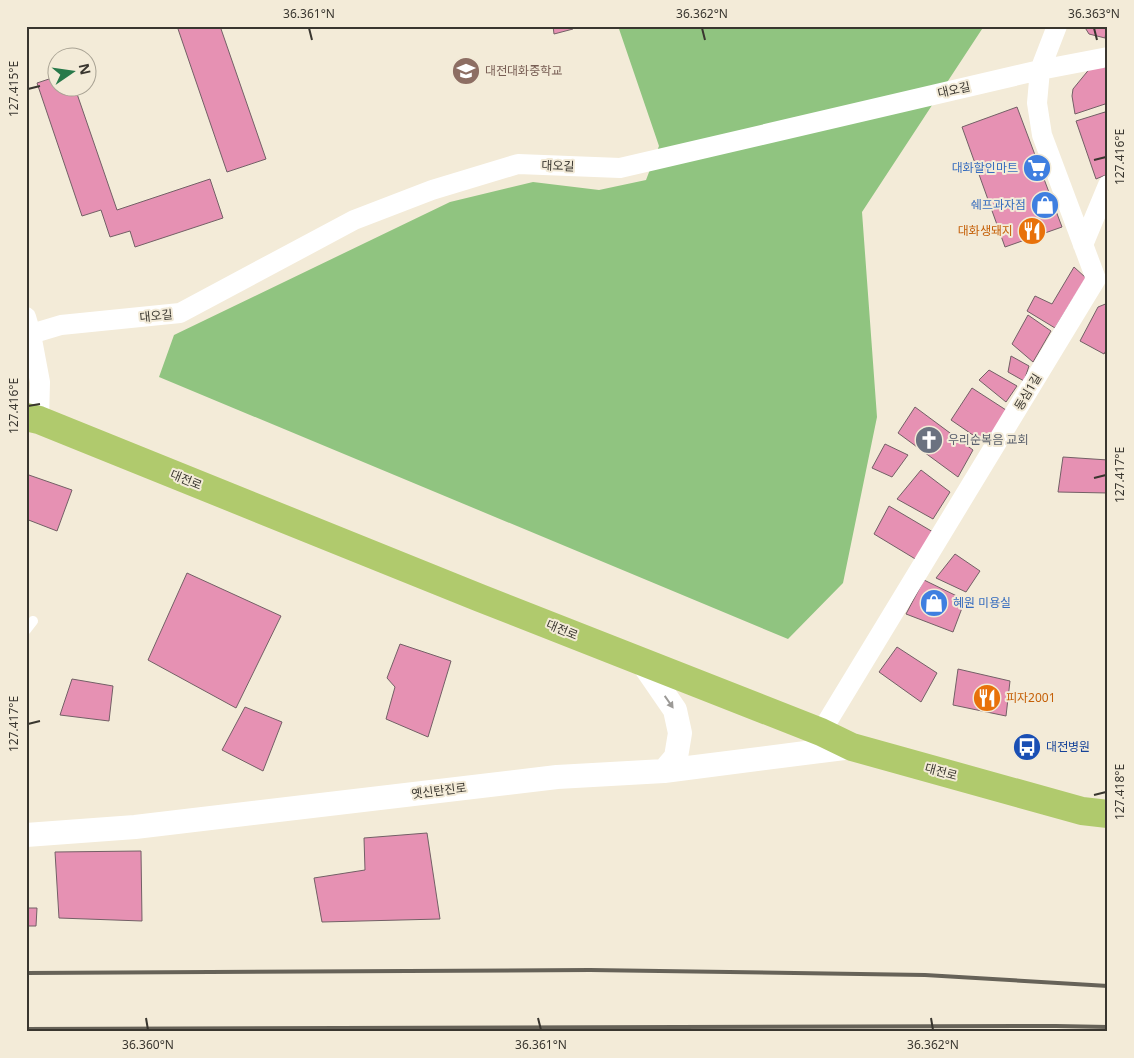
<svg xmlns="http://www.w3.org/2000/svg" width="1134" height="1058" font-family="'Noto Sans','Noto Sans KR',sans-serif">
<rect width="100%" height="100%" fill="#f3ebd8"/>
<path fill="#90c480" d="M 618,26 L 984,26 L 862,212 L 877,417 L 843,583 L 788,639 L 159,377 L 174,335 L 450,202 L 533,182 L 599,190 L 646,180 L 659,146 Z"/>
<path fill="#e691b3" stroke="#736066" d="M 177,26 L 220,26 L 266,159 L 227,172 Z
M 553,26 L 573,26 L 573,29 L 554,34 Z
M 1084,26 L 1107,26 L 1105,38 L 1089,34 Z
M 1091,67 L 1108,67 L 1108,103 L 1075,114 L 1072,96 L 1073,89 Z
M 58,76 L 58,88 L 75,88 L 117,210 L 210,179 L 223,218 L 135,247 L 130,231 L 110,237 L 101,210 L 82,216 L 37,83 Z
M 1017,107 L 1062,227 L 1005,247 L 962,127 Z
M 1105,112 L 1108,119 L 1108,174 L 1096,179 L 1076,121 Z
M 1074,267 L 1086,278 L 1055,328 L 1027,311 L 1035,296 L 1052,304 Z
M 1108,303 L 1108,347 L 1104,354 L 1080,341 L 1098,307 Z
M 1028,315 L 1051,331 L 1033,362 L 1012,344 Z
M 1011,356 L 1029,366 L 1024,381 L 1008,372 Z
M 989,370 L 1017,386 L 1006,402 L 979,380 Z
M 972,388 L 1006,410 L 986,444 L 951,420 Z
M 915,407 L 973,450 L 958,477 L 898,433 Z
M 885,444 L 908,455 L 892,477 L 872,468 Z
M 1063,457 L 1108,460 L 1108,493 L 1058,492 Z
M 921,470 L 950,492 L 933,519 L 897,499 Z
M 26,474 L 72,490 L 57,531 L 26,519 Z
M 889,506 L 933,532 L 917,560 L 874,534 Z
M 955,554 L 980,571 L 966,592 L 936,578 Z
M 187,573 L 281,616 L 236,708 L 148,660 Z
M 924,580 L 965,600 L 953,632 L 906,614 Z
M 400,644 L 451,661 L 428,737 L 386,719 L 395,687 L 387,678 Z
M 897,647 L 937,673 L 921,702 L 879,672 Z
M 958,669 L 1010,681 L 1006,716 L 953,705 Z
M 72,679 L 113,686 L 109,721 L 60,715 Z
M 245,707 L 282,722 L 263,771 L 222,750 Z
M 427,833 L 440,919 L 322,922 L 314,878 L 365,870 L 364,838 Z
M 141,851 L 142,921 L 59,918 L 55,852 Z
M 26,908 L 37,908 L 36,926 L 26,926 Z"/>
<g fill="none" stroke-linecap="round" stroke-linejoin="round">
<path stroke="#fff" stroke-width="10" d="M 26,630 L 33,621"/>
<path stroke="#fff" stroke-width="20" d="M 1057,26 L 1040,70 L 1037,103 L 1042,135 L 1096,279
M 1083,245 L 1108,185
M 26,317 L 31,334 L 40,382 L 39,420
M 31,334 L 61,325 L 180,313 L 354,220 L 432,190 L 518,164 L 620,168 L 1040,70 L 1108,57
M 821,732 L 1096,279"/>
<path stroke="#fff" stroke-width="24" d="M 642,662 L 675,710 L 680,733 L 676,757 L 664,771
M 26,835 L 135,827 L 557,777 L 664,771 L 852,747"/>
<path stroke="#b0ca6d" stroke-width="28" d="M 26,417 L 39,420 L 480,598 L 821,732 L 852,747 L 1082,811 L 1108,814"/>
<path stroke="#666258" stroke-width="4" d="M 26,973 L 590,970 L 925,975 L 1108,986
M 26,1029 L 1056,1026 L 1108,1027"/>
</g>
<defs><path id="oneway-solid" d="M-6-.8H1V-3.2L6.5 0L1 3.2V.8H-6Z" transform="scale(1.25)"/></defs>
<use fill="#9c9a97" href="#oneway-solid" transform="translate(669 702) rotate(55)"/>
<path fill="none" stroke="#39362f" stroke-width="2" d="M 309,28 L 312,40M 702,28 L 705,40M 1094,28 L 1097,40M 28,89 L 40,86M 1094,160 L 1106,157M 28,406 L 40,404M 1094,478 L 1106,475M 28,724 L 40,721M 1094,795 L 1106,792M 146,1018 L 148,1030M 538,1018 L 541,1030M 931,1018 L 933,1030"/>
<defs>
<symbol id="school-disc" viewBox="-11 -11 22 22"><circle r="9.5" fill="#8d6e63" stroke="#f3ebd8"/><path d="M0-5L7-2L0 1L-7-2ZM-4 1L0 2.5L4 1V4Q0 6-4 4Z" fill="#fff"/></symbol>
<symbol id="supermarket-disc" viewBox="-11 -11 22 22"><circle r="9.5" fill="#3f7fe0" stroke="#f3ebd8"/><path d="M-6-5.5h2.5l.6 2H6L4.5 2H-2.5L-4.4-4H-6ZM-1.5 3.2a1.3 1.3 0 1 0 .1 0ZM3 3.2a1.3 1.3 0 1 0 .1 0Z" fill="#fff"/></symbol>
<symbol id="shop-disc" viewBox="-11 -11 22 22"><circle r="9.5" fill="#3f7fe0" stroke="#f3ebd8"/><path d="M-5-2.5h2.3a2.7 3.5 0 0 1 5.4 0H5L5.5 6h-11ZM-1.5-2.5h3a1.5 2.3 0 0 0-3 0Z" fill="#fff"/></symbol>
<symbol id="restaurant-disc" viewBox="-11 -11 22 22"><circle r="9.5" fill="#e8710a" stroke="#f3ebd8"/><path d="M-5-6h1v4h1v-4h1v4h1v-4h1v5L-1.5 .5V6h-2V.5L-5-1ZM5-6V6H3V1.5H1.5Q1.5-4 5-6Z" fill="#fff"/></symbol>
<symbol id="church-disc" viewBox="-11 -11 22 22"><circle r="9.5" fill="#6b7280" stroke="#f3ebd8"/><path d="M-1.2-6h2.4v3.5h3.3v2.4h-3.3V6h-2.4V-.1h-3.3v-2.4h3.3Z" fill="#fff"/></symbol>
<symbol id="bus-disc" viewBox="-11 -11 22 22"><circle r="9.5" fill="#1a4fb4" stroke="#f3ebd8"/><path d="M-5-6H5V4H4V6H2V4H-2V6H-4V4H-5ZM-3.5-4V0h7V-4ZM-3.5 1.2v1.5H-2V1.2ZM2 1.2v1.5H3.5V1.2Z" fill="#fff"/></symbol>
</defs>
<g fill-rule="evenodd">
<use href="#school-disc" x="450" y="55" width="32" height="32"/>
<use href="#supermarket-disc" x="1021" y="152" width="32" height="32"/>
<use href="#shop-disc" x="1029" y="189" width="32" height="32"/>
<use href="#restaurant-disc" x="1016" y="215" width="32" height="32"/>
<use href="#church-disc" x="913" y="424" width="32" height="32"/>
<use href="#shop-disc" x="918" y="587" width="32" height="32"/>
<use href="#restaurant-disc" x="971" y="682" width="32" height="32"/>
<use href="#bus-disc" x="1011" y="731" width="32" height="32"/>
</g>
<g text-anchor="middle" stroke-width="4" stroke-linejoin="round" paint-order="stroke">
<g font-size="12" fill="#785e54" stroke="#f3ebd8" text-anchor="start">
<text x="485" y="75">대전대화중학교</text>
</g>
<g font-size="12" fill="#39362f" stroke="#f3ebd8">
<text transform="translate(954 90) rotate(-13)" y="4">대오길</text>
<text transform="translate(558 166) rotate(2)" y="4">대오길</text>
<text transform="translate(156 316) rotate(-6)" y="4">대오길</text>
<text transform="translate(1028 392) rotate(-59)" y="4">동심1길</text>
<text transform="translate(186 480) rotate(22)" y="4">대전로</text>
<text transform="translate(562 630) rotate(22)" y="4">대전로</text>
<text transform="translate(941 772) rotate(15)" y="4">대전로</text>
<text transform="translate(439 791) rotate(-7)" y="4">옛신탄진로</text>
</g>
<g font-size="12" fill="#366cbe" stroke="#f3ebd8" text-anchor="end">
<text x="1018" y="172">대화할인마트</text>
<text x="1026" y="209">쉐프과자점</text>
<text x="953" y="607" text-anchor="start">혜원 미용실</text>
</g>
<g font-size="12" fill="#c56008" stroke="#f3ebd8" text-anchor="end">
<text x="1013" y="235">대화생돼지</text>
<text x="1006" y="702" text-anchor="start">피자2001</text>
</g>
<g font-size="12" fill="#5b616d" stroke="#f3ebd8" text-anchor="start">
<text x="948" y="444">우리순복음 교회</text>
</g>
<g font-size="12" fill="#164399" stroke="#f3ebd8" text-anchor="start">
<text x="1046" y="751">대전병원</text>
</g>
</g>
<rect width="1134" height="1058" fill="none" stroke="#f3ebd8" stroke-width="55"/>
<g transform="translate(72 72) rotate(77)"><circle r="24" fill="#f3ebd8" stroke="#a9a394"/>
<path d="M0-4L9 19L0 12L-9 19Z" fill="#28794a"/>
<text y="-8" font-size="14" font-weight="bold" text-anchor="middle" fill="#39362f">N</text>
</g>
<rect x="28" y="28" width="1078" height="1002" fill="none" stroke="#39362f" stroke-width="2"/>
<g font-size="12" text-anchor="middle" fill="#39362f">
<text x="309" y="18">36.361°N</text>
<text x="702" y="18">36.362°N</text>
<text x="1094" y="18">36.363°N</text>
<text transform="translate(14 89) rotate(-90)" y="4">127.415°E</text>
<text transform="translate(1120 157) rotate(-90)" y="4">127.416°E</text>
<text transform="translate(14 406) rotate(-90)" y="4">127.416°E</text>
<text transform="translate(1120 475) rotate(-90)" y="4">127.417°E</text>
<text transform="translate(14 724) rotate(-90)" y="4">127.417°E</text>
<text transform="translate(1120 792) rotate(-90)" y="4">127.418°E</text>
<text x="148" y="1049">36.360°N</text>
<text x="541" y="1049">36.361°N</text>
<text x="933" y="1049">36.362°N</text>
</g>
</svg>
